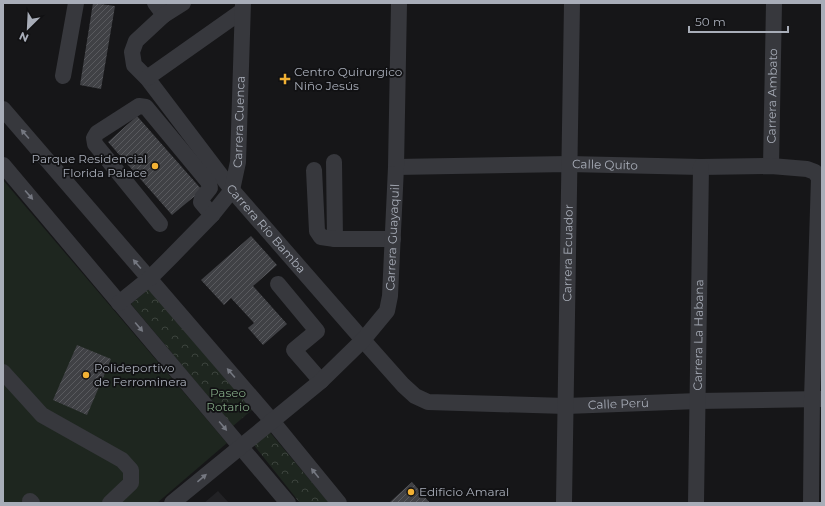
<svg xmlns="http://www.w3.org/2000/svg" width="825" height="506" font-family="Montserrat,sans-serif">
<defs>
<pattern id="park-crowns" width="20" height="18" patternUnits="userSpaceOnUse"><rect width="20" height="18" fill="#1e261f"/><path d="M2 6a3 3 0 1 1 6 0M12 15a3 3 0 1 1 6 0" fill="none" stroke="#3c433d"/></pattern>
<pattern id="building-hatch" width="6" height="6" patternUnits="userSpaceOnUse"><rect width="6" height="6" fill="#404145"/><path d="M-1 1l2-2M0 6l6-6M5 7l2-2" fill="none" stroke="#595a5e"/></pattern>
</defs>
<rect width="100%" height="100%" fill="#161618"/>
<path fill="#222225" d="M 218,491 L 229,503 L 204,503 Z"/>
<path fill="url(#park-crowns)" d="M 150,288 L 253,409 L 233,426 L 131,304 Z
M 268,430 L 329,503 L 300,503 L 253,444 Z"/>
<path fill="#1e261f" d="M 3,180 L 227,443 L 157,503 L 3,503 Z"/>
<path fill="url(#building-hatch)" d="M 93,3 L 115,6 L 101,89 L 80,85 Z
M 137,116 L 202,190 L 172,215 L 108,142 Z
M 251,236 L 277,265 L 253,286 L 287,324 L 263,345 L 248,328 L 254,323 L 231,298 L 224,305 L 201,280 Z
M 77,345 L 111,359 L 87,415 L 53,400 Z
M 412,482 L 430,503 L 391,503 L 390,502 Z"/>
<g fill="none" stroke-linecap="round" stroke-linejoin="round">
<g stroke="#37383d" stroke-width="16">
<path d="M 155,3 L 164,15"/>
<path id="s1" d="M 183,3 L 164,15 L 136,41 L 132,52 L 134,65 L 147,78 L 232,190 L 363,340 L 403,385 L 415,396 L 428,402 L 566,406 L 698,401 L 822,399"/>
<path d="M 63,76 L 76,3"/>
<path d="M 147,78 L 242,11"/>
<path d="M 3,109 L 272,421 L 339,503"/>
<path d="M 334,162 L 335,239"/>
<path d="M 3,165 L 288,503"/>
<path id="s2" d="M 771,166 L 774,3"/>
<path id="s3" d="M 396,167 L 569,164 L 701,167 L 771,166 L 807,169 L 815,172 L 819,178 L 812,399 L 811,503"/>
<path d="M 314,170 L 317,231 L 321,237 L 335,239 L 393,239"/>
<path d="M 160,224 L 95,144 L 94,138 L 97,133 L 139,106 L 146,107 L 209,183 L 210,188 L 202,198 L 201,202 L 212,215"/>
<path d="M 278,284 L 317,331 L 294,350 L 321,381"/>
<path id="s4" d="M 119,303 L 150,278 L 172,256 L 212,215 L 232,190 L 238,162 L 243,3"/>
<path d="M 3,372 L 42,415 L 122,460 L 131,470 L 131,483 L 110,503"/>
<path d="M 30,501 L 32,503"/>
<path id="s5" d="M 172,503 L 321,381 L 363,340 L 387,311 L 390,296 L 396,167 L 399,3"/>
<path id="s6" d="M 564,503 L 572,3"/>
<path id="s7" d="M 696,503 L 701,167"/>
</g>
</g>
<defs><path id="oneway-solid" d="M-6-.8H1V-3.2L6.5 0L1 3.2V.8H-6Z"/></defs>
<g fill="#757881">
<use href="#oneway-solid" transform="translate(25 134) rotate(-131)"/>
<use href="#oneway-solid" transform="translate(29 195) rotate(49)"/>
<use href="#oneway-solid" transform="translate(137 264) rotate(-131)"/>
<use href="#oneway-solid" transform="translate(139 327) rotate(50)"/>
<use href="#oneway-solid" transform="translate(231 373) rotate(-131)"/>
<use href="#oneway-solid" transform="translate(223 426) rotate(50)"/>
<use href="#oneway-solid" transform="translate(315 473) rotate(-129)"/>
<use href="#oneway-solid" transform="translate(202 478) rotate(-40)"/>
</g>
<g fill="#f2b134" stroke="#111113" stroke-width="1.5">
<path d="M283 73h4v4h4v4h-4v4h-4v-4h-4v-4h4z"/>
<circle cx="155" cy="166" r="4"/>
<circle cx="86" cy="375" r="4"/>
<circle cx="411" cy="492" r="4"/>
</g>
<g text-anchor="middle" stroke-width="3.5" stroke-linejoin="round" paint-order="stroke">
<g font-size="12" fill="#a8adb8" stroke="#111113" text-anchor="start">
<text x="294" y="76">Centro Quirurgico<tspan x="294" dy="14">Niño Jesús</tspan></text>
<text x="147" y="163" text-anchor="end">Parque Residencial<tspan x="147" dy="14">Florida Palace</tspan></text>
<text x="94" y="372">Polideportivo<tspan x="94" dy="14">de Ferrominera</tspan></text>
<text x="419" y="496">Edificio Amaral</text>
</g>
<g font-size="12" fill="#a8adb8" stroke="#111113">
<text dy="4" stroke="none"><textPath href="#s2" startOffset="70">Carrera Ambato</textPath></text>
<text dy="4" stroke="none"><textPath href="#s4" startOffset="229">Carrera Cuenca</textPath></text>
<text dy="4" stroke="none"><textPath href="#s3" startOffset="209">Calle Quito</textPath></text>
<text dy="4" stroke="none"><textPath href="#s1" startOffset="296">Carrera Río Bamba</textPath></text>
<text dy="4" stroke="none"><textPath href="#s5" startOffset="363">Carrera Guayaquil</textPath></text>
<text dy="4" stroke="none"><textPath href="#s6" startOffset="250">Carrera Ecuador</textPath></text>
<text dy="4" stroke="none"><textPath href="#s7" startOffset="168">Carrera La Habana</textPath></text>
<text dy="4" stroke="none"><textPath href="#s1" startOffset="725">Calle Perú</textPath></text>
</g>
<g font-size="12" fill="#7fa381" stroke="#111113">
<text x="228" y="397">Paseo<tspan x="228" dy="14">Rotario</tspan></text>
</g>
</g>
<rect width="825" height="506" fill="none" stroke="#a8adb8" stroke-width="8"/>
<g transform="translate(28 28) rotate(204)" stroke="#111113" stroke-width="3" paint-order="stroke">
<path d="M0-3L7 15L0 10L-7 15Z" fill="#a8adb8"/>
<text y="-6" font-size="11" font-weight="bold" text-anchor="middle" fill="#a8adb8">N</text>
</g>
<path d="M689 26v6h99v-6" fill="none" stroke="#a8adb8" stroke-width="2"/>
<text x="695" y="26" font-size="12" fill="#a8adb8" stroke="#111113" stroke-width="3" paint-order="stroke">50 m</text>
</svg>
